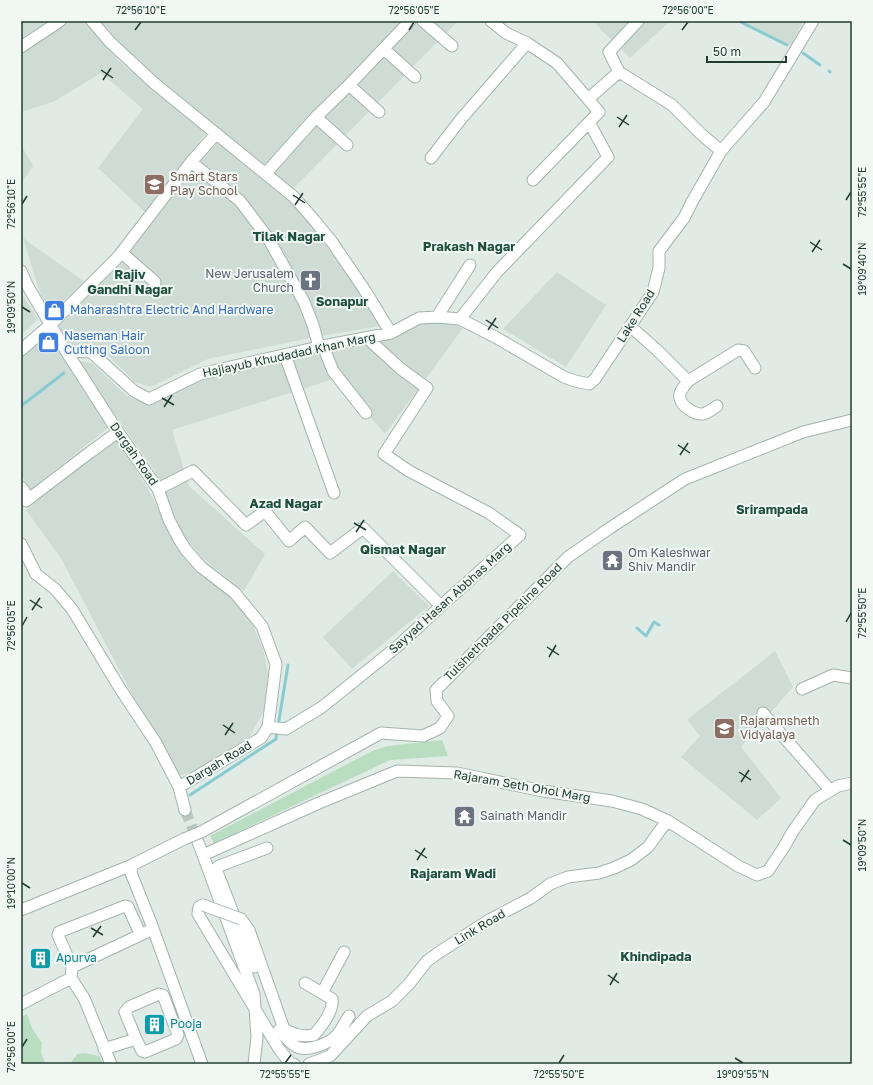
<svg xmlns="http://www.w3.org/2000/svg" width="873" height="1085" font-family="'Golos Text',sans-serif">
<rect width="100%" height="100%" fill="#e0ebe6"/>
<path fill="#cfdbd5" d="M 21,21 L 48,21 L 21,38 Z
M 69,21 L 84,21 L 118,60 L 206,133 L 146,213 L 98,168 L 143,109 L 101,73 L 53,102 L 21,112 L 21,53 Z
M 101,21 L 458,21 L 293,189 L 185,103 L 127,52 Z
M 594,21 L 670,21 L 630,58 L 602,31 Z
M 736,21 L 804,21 L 791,45 L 780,42 L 751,24 L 749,28 Z
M 216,141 L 265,179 L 296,204 L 357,288 L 380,326 L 310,338 L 208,359 L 151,387 L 135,382 L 107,354 L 94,345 L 69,345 L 57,322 L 169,200 Z
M 21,145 L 33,166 L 21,184 Z
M 23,238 L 85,282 L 51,312 L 40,293 Z
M 557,272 L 606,305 L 566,367 L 503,329 Z
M 21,293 L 38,319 L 21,335 Z
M 446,321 L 463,328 L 385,434 L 337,378 L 172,430 L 189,486 L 265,554 L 244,591 L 202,558 L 184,537 L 155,471 L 107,404 L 79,361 L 92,363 L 127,396 L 150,405 L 204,377 L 388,339 L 419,323 Z
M 48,332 L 109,427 L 30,490 L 21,474 L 21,355 Z
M 116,438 L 147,487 L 177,547 L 200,571 L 233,598 L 252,623 L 264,652 L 268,673 L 264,711 L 250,736 L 198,770 L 175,777 L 61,558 L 26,510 Z
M 393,571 L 429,606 L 352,669 L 323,637 Z
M 775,651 L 793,687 L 741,747 L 781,798 L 757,820 L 681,757 L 700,736 L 687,720 Z"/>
<path fill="#b9ddc0" d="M 442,740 L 448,756 L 390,760 L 214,843 L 210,836 L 372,751 L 388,746 Z
M 27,1014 L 32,1028 L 42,1043 L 41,1053 L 45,1063 L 44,1064 L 21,1064 L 21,1017 Z
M 85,1053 L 99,1056 L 104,1064 L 70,1064 L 77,1054 Z"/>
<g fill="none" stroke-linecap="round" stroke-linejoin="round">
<path stroke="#88cbd1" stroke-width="3" d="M 739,21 L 787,45
M 803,53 L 820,65
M 829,71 L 830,72
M 21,406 L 64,373
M 637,628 L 646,636 L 654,622 L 659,625
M 278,726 L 288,665
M 190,795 L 276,739 L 277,731"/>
<path stroke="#bac8c2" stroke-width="11" stroke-dasharray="11 5.5" stroke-linecap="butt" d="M 185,810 L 198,842"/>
<defs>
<path id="minor" d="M 92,21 L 110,42 L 154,83 L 294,197 L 315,221 L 332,242 L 364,289 L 391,333
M 423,21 L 452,46
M 491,21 L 506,33 L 527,43 L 557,63 L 588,99 L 619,72 L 672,105 L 701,134 L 721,151
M 21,47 L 60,21
M 384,49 L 415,77
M 619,72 L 609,52 L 638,21
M 349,85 L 379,112
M 316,117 L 347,145
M 431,158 L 461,119 L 527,43
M 191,162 L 240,201 L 268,238 L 304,302 L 313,325 L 319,347
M 266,173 L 316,117 L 349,85 L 410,21
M 533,180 L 599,112 L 588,99
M 122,253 L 155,282
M 21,271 L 27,285 L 66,351 L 118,432 L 158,489 L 169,520 L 179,539 L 186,550 L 201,567 L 235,593 L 262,626 L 276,664 L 268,727 L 261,738 L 179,787
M 437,317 L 470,265
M 460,319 L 497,272 L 608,157 L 589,122
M 630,326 L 657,350 L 688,381 L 738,350 L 744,351 L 755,368
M 323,346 L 333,371 L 366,413
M 21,350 L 50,325 L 118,257 L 191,162 L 216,134
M 66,351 L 91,352 L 134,391 L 149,399 L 200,374 L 323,346 L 391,333 L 419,318 L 437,317 L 460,319 L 497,338 L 564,377 L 575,381 L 589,384 L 595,379 L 653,292 L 659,268 L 659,251 L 684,218 L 692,202 L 721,151 L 764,102 L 813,21
M 285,355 L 334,493
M 688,381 C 685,386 678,392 680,398 C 681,406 695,415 703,414 C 707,413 713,409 717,406
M 21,487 L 26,494 L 26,501 L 89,453 L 118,432
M 158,489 L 193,471 L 246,525 L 265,511 L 289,541 L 305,527 L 330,553 L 363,528 L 441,606
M 21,544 L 36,574 L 55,589 L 72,609 L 119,687 L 156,743 L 179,787 L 185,810
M 802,689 L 833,675 L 852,678
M 763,713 L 830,790
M 268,727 L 286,729 L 322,707 L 398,646 L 441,606 L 520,535 L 489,513 L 409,471 L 384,454 L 427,388 L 401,369 L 367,338
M 201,832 L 381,733 L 423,736 L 440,728 L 448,716 L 437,701 L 436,690 L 568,557 L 610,528 L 685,479 L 803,432 L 852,420
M 198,842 L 203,855 L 254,994 L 257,1037 L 254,1064
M 203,855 L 319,803 L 397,771 L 457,773 L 543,791 L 612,801 L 642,809 L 668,821 L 738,866 L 757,875 L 768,871 L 784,847 L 793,831 L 815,800 L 838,786 L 852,783
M 132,865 L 131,873 L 151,923 L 202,1064
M 203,905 L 199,907 L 198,914 L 279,1049 L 290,1063 L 294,1064
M 21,910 L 132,865 L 184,839
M 241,919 L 249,930 L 284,1029 C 295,1035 302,1037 314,1035 C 321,1027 334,1011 332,999 L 305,983
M 72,967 L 58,935 L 59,932 L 125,906 L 128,907 L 138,929
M 254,967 L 216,869 L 219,866 L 267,848
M 322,993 L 344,952
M 21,1004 L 71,978
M 279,1030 C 284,1036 290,1043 297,1047 C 308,1052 330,1043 337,1035 C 342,1029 345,1022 349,1016
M 104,1049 L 136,1039 L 142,1051 L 145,1052 L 176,1039 L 178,1035 L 163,995 L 159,994 L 129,1007 L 125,1012 L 136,1039
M 111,1064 L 84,998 L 71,978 L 72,967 L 153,929
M 309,1064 L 330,1056 L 367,1016 L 392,1001 L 409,984 L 427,961 L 441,951 L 491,919 L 531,898 L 550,884 L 568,877 L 599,873 L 614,868 L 631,860 L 648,847 L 661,829 L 668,821"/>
</defs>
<use href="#minor" stroke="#a3b3ad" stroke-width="13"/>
<use href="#minor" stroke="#fff" stroke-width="11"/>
<defs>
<path id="minor-bridge" d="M 184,839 L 201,832
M 203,905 L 241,919"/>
</defs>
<use href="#minor-bridge" stroke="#a3b3ad" stroke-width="13" stroke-linecap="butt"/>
<use href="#minor-bridge" stroke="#fff" stroke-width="11"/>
</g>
<path fill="none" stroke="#213c33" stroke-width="1.5" d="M 135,30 L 141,22M 409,30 L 414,22M 682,30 L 688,22M 101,70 L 113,78M 103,80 L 111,68M 617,117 L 629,125M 619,127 L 627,115M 293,195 L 305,203M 846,200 L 851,192M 22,204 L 27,196M 295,205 L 303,193M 810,242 L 822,250M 812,252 L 820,240M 843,264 L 851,269M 22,307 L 30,312M 486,320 L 498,328M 488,330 L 496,318M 162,398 L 174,405M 164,407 L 172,395M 678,445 L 690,453M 680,455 L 688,443M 354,523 L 366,530M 356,532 L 364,520M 30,600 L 42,608M 32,610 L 40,598M 846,622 L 851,613M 22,626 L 27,617M 547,647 L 559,655M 549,657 L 556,645M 223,725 L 235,733M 225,735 L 233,723M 739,772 L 751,780M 741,782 L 749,770M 843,840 L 851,845M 415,850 L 427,858M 417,860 L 425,848M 22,883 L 30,888M 91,928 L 103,935M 93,937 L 101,926M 608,975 L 619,983M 610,985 L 617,973M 22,1047 L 27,1039M 735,1058 L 743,1063M 285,1063 L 291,1055M 559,1063 L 564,1055"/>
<defs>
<symbol id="school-square" viewBox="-11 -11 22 22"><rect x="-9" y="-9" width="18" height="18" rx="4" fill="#8d6e63" stroke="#f1f8f4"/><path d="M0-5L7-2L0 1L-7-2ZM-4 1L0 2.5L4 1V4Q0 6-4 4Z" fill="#fff"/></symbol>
<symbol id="church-square" viewBox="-11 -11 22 22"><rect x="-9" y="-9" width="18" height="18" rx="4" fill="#6b7280" stroke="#f1f8f4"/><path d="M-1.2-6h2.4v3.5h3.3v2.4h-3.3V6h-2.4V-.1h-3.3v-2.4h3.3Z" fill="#fff"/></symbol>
<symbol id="shop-square" viewBox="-11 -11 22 22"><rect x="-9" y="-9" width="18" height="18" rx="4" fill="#3f7fe0" stroke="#f1f8f4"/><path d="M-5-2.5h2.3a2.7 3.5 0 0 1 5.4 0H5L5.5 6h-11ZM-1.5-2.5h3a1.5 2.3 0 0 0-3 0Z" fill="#fff"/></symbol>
<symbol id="temple-square" viewBox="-11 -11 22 22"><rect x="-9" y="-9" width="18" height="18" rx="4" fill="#6b7280" stroke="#f1f8f4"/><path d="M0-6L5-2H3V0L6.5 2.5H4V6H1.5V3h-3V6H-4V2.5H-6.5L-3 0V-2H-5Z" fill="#fff"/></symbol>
<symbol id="building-square" viewBox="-11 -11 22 22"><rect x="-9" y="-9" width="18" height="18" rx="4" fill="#0f9aa8" stroke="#f1f8f4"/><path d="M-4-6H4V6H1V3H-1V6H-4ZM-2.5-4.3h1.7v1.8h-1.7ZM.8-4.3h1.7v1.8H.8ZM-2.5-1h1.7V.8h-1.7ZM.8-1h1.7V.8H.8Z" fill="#fff"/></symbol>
</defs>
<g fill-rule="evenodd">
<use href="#school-square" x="142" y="172" width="25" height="25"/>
<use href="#church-square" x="298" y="268" width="25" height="25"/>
<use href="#shop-square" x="42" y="298" width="25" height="25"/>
<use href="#shop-square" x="36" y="330" width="25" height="25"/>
<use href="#temple-square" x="600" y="548" width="25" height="25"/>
<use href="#school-square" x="712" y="716" width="25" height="25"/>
<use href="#temple-square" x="452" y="804" width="25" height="25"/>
<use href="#building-square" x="28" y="946" width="25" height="25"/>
<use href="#building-square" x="142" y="1012" width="25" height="25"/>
</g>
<g text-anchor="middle" stroke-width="4" stroke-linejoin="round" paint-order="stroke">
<g font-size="12" fill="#785e54" stroke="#f1f8f4" text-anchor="start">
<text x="170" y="181">Smart Stars<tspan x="170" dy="14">Play School</tspan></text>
<text x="740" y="725">Rajaramsheth<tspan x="740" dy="14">Vidyalaya</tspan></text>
</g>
<g font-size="12" fill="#5b616d" stroke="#f1f8f4" text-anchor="start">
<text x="294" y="278" text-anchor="end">New Jerusalem<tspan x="294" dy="14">Church</tspan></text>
<text x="628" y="557">Om Kaleshwar<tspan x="628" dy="14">Shiv Mandir</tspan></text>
<text x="480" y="820">Sainath Mandir</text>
</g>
<g font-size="12" fill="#366cbe" stroke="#f1f8f4" text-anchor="start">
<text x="70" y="314">Maharashtra Electric And Hardware</text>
<text x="64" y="340">Naseman Hair<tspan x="64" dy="14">Cutting Saloon</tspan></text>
</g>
<g font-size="12" fill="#213c33" stroke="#f1f8f4">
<text transform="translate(636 316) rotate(-58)" y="4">Lake Road</text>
<text transform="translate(289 355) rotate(-12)" y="4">Hajiayub Khudadad Khan Marg</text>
<text transform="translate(134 454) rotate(55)" y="4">Dargah Road</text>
<text transform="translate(450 598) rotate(-42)" y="4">Sayyad Hasan Abbhas Marg</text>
<text transform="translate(503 622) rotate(-45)" y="4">Tulshethpada Pipeline Road</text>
<text transform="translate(219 763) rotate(-31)" y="4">Dargah Road</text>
<text transform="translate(522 786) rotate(10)" y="4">Rajaram Seth Ohol Marg</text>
<text transform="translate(480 927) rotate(-31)" y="4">Link Road</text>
</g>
<g font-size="12" fill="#0d838f" stroke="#f1f8f4" text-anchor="start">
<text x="56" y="962">Apurva</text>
<text x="170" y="1028">Pooja</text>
</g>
<g font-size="13" font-weight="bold" fill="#1d4e3e" stroke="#f1f8f4">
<text x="289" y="241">Tilak Nagar</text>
<text x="469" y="251">Prakash Nagar</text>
<text x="130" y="279">Rajiv<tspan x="130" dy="15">Gandhi Nagar</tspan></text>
<text x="342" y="306">Sonapur</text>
<text x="286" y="508">Azad Nagar</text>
<text x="772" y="514">Srirampada</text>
<text x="403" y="554">Qismat Nagar</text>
<text x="453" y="878">Rajaram Wadi</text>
<text x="656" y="961">Khindipada</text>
</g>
</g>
<rect width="873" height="1085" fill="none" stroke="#f1f8f4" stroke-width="44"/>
<path d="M707 56v6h79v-6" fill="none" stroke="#213c33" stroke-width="2"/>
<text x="713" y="56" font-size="12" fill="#213c33" stroke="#f1f8f4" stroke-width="3" paint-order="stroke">50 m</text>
<rect x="22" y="22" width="829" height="1041" fill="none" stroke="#213c33" stroke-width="1.5"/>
<g font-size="10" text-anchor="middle" fill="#213c33">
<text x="141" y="14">72°56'10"E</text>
<text x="414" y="14">72°56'05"E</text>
<text x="688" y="14">72°56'00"E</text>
<text transform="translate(862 192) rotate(-90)" y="4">72°55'55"E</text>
<text transform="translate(11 204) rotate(-90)" y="4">72°56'10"E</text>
<text transform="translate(862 269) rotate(-90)" y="4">19°09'40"N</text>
<text transform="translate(11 307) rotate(-90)" y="4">19°09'50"N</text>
<text transform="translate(862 613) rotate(-90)" y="4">72°55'50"E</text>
<text transform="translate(11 626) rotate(-90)" y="4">72°56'05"E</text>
<text transform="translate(862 845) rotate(-90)" y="4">19°09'50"N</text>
<text transform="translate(11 883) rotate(-90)" y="4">19°10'00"N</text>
<text transform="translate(11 1047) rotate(-90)" y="4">72°56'00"E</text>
<text x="285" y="1078">72°55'55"E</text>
<text x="559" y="1078">72°55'50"E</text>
<text x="743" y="1078">19°09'55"N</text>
</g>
</svg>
